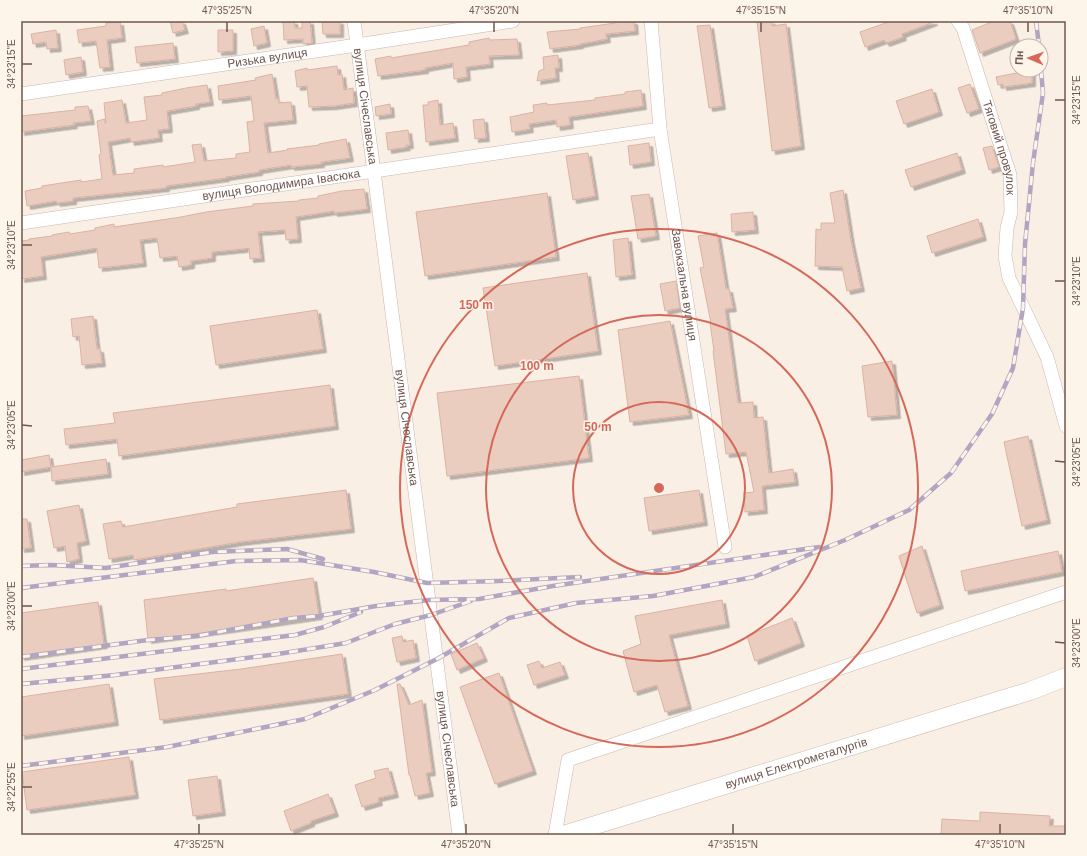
<svg xmlns="http://www.w3.org/2000/svg" width="1087" height="856" font-family="Arial,sans-serif">
<defs>
<filter id="shadow"><feDropShadow dx="3.5" dy="3.5" stdDeviation="0" flood-color="#0004"/></filter>
</defs>
<rect width="100%" height="100%" fill="#f9efe5"/>
<path fill="#ebcdc0" stroke="#dcb2a2" filter="url(#shadow)" d="M 170,21 L 182,21 L 185,30 L 173,33 Z
M 283,21 L 294,21 L 295,28 L 302,28 L 302,21 L 310,21 L 312,43 L 303,44 L 303,39 L 284,40 Z
M 322,21 L 340,21 L 340,34 L 323,34 Z
M 615,21 L 634,21 L 635,31 L 606,34 L 607,39 L 580,44 L 580,45 L 550,49 L 547,32 L 580,29 L 580,28 L 615,23 Z
M 757,21 L 772,21 L 772,26 L 786,24 L 801,146 L 772,151 Z
M 891,21 L 934,21 L 934,22 L 902,34 L 903,37 L 886,43 L 884,40 L 865,47 L 860,32 Z
M 994,21 L 1010,21 L 1016,39 L 980,53 L 972,30 Z
M 120,22 L 122,38 L 107,40 L 110,67 L 100,68 L 96,41 L 79,43 L 77,30 L 106,26 L 106,23 Z
M 710,25 L 722,106 L 709,108 L 697,26 Z
M 264,26 L 267,43 L 254,46 L 251,29 Z
M 56,30 L 58,48 L 47,49 L 46,42 L 33,44 L 31,34 Z
M 218,30 L 233,30 L 233,51 L 218,52 Z
M 489,38 L 490,40 L 517,39 L 519,55 L 489,56 L 490,64 L 466,67 L 467,77 L 454,79 L 453,63 L 425,68 L 425,70 L 378,76 L 375,59 L 391,56 L 391,58 L 469,45 L 469,42 Z
M 173,43 L 175,59 L 137,63 L 135,47 Z
M 558,55 L 559,68 L 555,68 L 556,78 L 537,81 L 539,71 L 544,69 L 543,57 Z
M 81,57 L 83,72 L 66,75 L 64,60 Z
M 337,66 L 338,75 L 342,74 L 344,90 L 353,88 L 354,103 L 334,106 L 309,107 L 307,86 L 297,87 L 295,71 L 307,68 L 307,70 Z
M 1032,70 L 1032,83 L 1003,87 L 1003,84 L 998,85 L 996,77 Z
M 272,74 L 276,99 L 279,99 L 279,103 L 291,102 L 293,120 L 264,123 L 268,153 L 288,150 L 287,149 L 319,145 L 319,144 L 346,139 L 350,158 L 321,162 L 321,164 L 291,167 L 291,165 L 259,170 L 259,172 L 226,177 L 226,178 L 166,186 L 166,188 L 73,198 L 73,201 L 57,203 L 56,201 L 27,206 L 25,191 L 42,188 L 42,186 L 81,180 L 81,182 L 102,179 L 99,155 L 101,154 L 97,121 L 105,119 L 105,123 L 106,123 L 104,103 L 122,100 L 126,123 L 147,120 L 144,97 L 162,95 L 162,93 L 186,88 L 207,85 L 210,102 L 196,104 L 196,106 L 167,111 L 169,129 L 158,130 L 159,138 L 131,142 L 130,138 L 108,142 L 113,175 L 134,173 L 134,169 L 163,165 L 163,167 L 195,162 L 192,145 L 201,144 L 204,161 L 236,158 L 236,154 L 250,152 L 247,122 L 254,121 L 251,96 L 219,100 L 218,86 L 256,80 L 255,78 Z
M 970,84 L 979,109 L 967,113 L 958,88 Z
M 932,89 L 939,112 L 904,124 L 896,101 Z
M 641,90 L 643,106 L 569,117 L 570,125 L 557,127 L 556,120 L 529,124 L 530,129 L 512,132 L 510,117 L 534,112 L 533,105 L 547,103 L 547,105 L 595,100 L 595,98 L 625,94 L 625,92 Z
M 438,100 L 440,125 L 453,123 L 455,138 L 426,142 L 423,105 L 428,105 L 428,102 Z
M 390,104 L 391,114 L 376,116 L 375,107 Z
M 88,106 L 91,121 L 73,123 L 74,125 L 21,132 L 21,116 L 75,110 L 75,107 Z
M 484,119 L 486,138 L 475,139 L 473,120 Z
M 408,130 L 410,145 L 406,145 L 407,147 L 388,150 L 386,133 Z
M 649,143 L 651,162 L 630,165 L 628,146 Z
M 992,146 L 999,167 L 989,170 L 983,148 Z
M 588,153 L 595,196 L 573,200 L 566,156 Z
M 957,153 L 962,170 L 911,187 L 905,170 Z
M 364,189 L 367,209 L 334,213 L 334,211 L 296,217 L 298,239 L 286,240 L 285,230 L 258,232 L 261,258 L 250,259 L 249,248 L 243,249 L 212,252 L 212,258 L 191,261 L 191,265 L 179,267 L 177,256 L 160,258 L 157,238 L 140,240 L 143,263 L 99,268 L 97,248 L 41,257 L 43,276 L 21,279 L 21,241 L 29,240 L 29,239 L 52,236 L 52,235 L 69,232 L 70,234 L 95,230 L 95,228 L 114,224 L 114,227 L 181,217 L 206,212 L 253,206 L 253,204 L 299,201 L 299,200 L 318,198 L 318,196 L 342,191 Z
M 843,190 L 851,241 L 861,288 L 847,291 L 842,267 L 815,266 L 816,229 L 821,230 L 821,223 L 835,223 L 830,193 Z
M 547,193 L 556,257 L 425,276 L 416,212 Z
M 649,194 L 656,236 L 638,239 L 631,196 Z
M 753,212 L 755,230 L 732,232 L 731,214 Z
M 978,219 L 983,237 L 932,253 L 927,236 Z
M 717,233 L 726,289 L 729,289 L 733,308 L 725,309 L 738,403 L 753,402 L 754,418 L 763,417 L 769,473 L 793,469 L 795,482 L 762,486 L 764,510 L 745,512 L 744,493 L 754,492 L 746,452 L 726,454 L 713,351 L 714,351 L 710,323 L 711,323 L 700,268 L 704,267 L 698,236 Z
M 628,238 L 632,275 L 616,277 L 613,240 Z
M 587,273 L 598,351 L 495,366 L 483,288 Z
M 676,281 L 680,308 L 665,311 L 660,284 Z
M 317,310 L 323,349 L 216,365 L 210,326 Z
M 93,316 L 97,349 L 100,349 L 102,363 L 82,365 L 79,336 L 73,337 L 71,319 Z
M 670,321 L 689,415 L 630,422 L 618,330 Z
M 892,361 L 897,415 L 868,417 L 862,366 Z
M 579,376 L 589,458 L 447,476 L 437,393 Z
M 330,385 L 335,426 L 119,456 L 117,439 L 66,445 L 64,429 L 115,423 L 113,413 Z
M 1028,436 L 1047,520 L 1022,526 L 1004,442 Z
M 49,455 L 51,467 L 21,472 L 21,460 Z
M 106,459 L 108,474 L 52,481 L 51,467 Z
M 346,490 L 351,529 L 240,542 L 134,560 L 133,555 L 109,559 L 103,524 L 121,521 L 123,527 L 237,507 L 237,504 Z
M 699,490 L 704,522 L 649,531 L 644,498 Z
M 79,505 L 86,541 L 77,543 L 79,559 L 67,562 L 65,546 L 54,548 L 47,511 Z
M 21,519 L 27,519 L 31,548 L 21,549 Z
M 922,546 L 940,605 L 917,613 L 899,556 Z
M 1058,551 L 1062,572 L 965,591 L 961,571 Z
M 313,578 L 319,616 L 231,629 L 148,640 L 144,600 L 226,589 L 226,591 Z
M 722,600 L 726,624 L 669,635 L 688,706 L 665,712 L 657,685 L 634,692 L 623,651 L 641,644 L 635,616 Z
M 98,602 L 104,645 L 21,657 L 21,613 Z
M 792,618 L 801,643 L 755,661 L 747,636 Z
M 402,636 L 403,642 L 413,640 L 416,658 L 397,662 L 392,638 Z
M 477,643 L 484,658 L 457,670 L 451,654 Z
M 342,654 L 348,694 L 160,720 L 154,679 L 241,669 Z
M 539,661 L 542,668 L 560,662 L 565,675 L 534,685 L 527,665 Z
M 499,673 L 533,771 L 495,784 L 460,687 Z
M 109,684 L 115,722 L 21,736 L 21,697 Z
M 397,684 L 400,684 L 409,705 L 422,700 L 432,772 L 426,773 L 430,793 L 415,796 L 410,775 L 409,775 Z
M 129,757 L 135,795 L 27,810 L 22,772 Z
M 388,768 L 395,794 L 378,798 L 379,802 L 362,807 L 355,785 L 376,778 L 374,771 Z
M 217,776 L 222,812 L 193,816 L 188,780 Z
M 328,794 L 335,813 L 311,821 L 311,823 L 291,831 L 284,811 Z
M 980,812 L 1050,816 L 1049,826 L 1066,826 L 1066,835 L 941,835 L 942,819 L 980,821 Z"/>
<g fill="none" stroke-linecap="round" stroke-linejoin="round">
<defs>
<g id="minor">
<path id="s1" d="M 354,21 L 374,172 L 459,835"/>
<path id="s2" d="M 651,21 L 660,129 L 725,547"/>
<path id="s3" d="M 958,21 L 963,28 L 1010,175 L 1011,212 L 1007,228 L 1005,256 L 1009,278 L 1047,357 L 1066,426"/>
<path id="s4" d="M 21,94 L 357,45 L 513,21"/>
<path id="s5" d="M 21,223 L 660,129"/>
<path d="M 555,835 L 568,760 L 1066,592"/>
</g>
<g id="secondary">
<path id="s6" d="M 563,835 L 1030,691 L 1066,677"/>
</g>
</defs>
<use href="#minor" stroke="#c9b7ac" stroke-width="14"/>
<use href="#secondary" stroke="#ceb8ad" stroke-width="19"/>
<use href="#minor" stroke="#fff" stroke-width="13"/>
<use href="#secondary" stroke="#fff" stroke-width="18"/>
<defs>
<path id="rail" d="M 1036,21 L 1039,46
M 21,566 L 51,565 L 106,568 L 212,552 L 287,549 L 323,559
M 21,588 L 236,561 L 300,560 L 374,572 L 427,583 L 499,581 L 580,577
M 21,657 L 148,640 L 197,636 L 294,618 L 319,616 L 376,606 L 429,600 L 479,599 L 553,586 L 819,547
M 21,669 L 295,635 L 324,627 L 361,612
M 21,684 L 115,675 L 278,654 L 346,643 L 395,624 L 431,615 L 471,601
M 21,766 L 167,747 L 305,719 L 375,690 L 437,659 L 509,618 L 576,603 L 653,596 L 754,577 L 845,540 L 909,510 L 951,473 L 992,414 L 1013,368 L 1023,308 L 1025,244 L 1033,163 L 1043,93 L 1041,70"/>
</defs>
<use href="#rail" stroke="#b1a5c1" stroke-width="4.5"/>
<use href="#rail" stroke="#fdf4ea" stroke-width="3" stroke-dasharray="9" stroke-linecap="butt"/>
</g>
<path fill="none" stroke="#6f564d" stroke-width="1.5" d="M 227,32 L 227,22M 494,32 L 494,22M 761,32 L 761,22M 1028,32 L 1028,22M 22,64 L 32,64M 1055,100 L 1065,100M 22,245 L 32,245M 1055,281 L 1065,281M 22,425 L 32,426M 1055,461 L 1065,462M 22,606 L 32,606M 1055,642 L 1065,643M 22,787 L 32,787M 199,834 L 199,824M 466,834 L 466,824M 733,834 L 733,824M 1000,834 L 1000,824"/>
<g fill="none" stroke="#d56858" stroke-width="2">
<circle cx="659" cy="488" r="86"/>
<circle cx="659" cy="488" r="173"/>
<circle cx="659" cy="488" r="259"/>
</g>
<g text-anchor="middle" stroke-width="3" stroke-linejoin="round" paint-order="stroke">
<g font-size="12" fill="#6f564d" stroke="#fdf4ea">
<text dy="4" stroke="none"><textPath href="#s4" startOffset="249">Ризька вулиця</textPath></text>
<text dy="4" stroke="none"><textPath href="#s1" startOffset="86">вулиця Січеславська</textPath></text>
<text dy="4" stroke="none"><textPath href="#s3" startOffset="134">Тяговий провулок</textPath></text>
<text dy="4" stroke="none"><textPath href="#s5" startOffset="263">вулиця Володимира Івасюка</textPath></text>
<text dy="4" stroke="none"><textPath href="#s2" startOffset="266">Завокзальна вулиця</textPath></text>
<text dy="4" stroke="none"><textPath href="#s1" startOffset="410">вулиця Січеславська</textPath></text>
<text dy="4" stroke="none"><textPath href="#s1" startOffset="734">вулиця Січеславська</textPath></text>
<text dy="4" stroke="none"><textPath href="#s6" startOffset="244">вулиця Електрометалургів</textPath></text>
</g>
</g>
<circle cx="659" cy="488" r="6" fill="#d56858" stroke="#fdf4ea" stroke-width="2"/>
<g font-size="12" text-anchor="middle" font-weight="bold" fill="#d56858" stroke="#fdf4ea" stroke-width="3" stroke-linejoin="round" paint-order="stroke">
<text x="476" y="309">150 m</text>
<text x="537" y="370">100 m</text>
<text x="598" y="431">50 m</text>
</g>
<rect width="1087" height="856" fill="none" stroke="#fdf4ea" stroke-width="44"/>
<g transform="translate(1029 58) rotate(272)"><circle r="19" fill="#fdf4ea" stroke="#c4b5ab"/>
<path d="M0-3L7 15L0 10L-7 15Z" fill="#d56858"/>
<text y="-6" font-size="11" font-weight="bold" text-anchor="middle" fill="#6f564d">Пн</text>
</g>
<rect x="22" y="22" width="1043" height="812" fill="none" stroke="#6f564d" stroke-width="1.5"/>
<g font-size="10" text-anchor="middle" fill="#6f564d">
<text x="227" y="14">47°35'25"N</text>
<text x="494" y="14">47°35'20"N</text>
<text x="761" y="14">47°35'15"N</text>
<text x="1028" y="14">47°35'10"N</text>
<text transform="translate(11 64) rotate(-90)" y="4">34°23'15"E</text>
<text transform="translate(1076 100) rotate(-90)" y="4">34°23'15"E</text>
<text transform="translate(11 245) rotate(-90)" y="4">34°23'10"E</text>
<text transform="translate(1076 281) rotate(-90)" y="4">34°23'10"E</text>
<text transform="translate(11 425) rotate(-90)" y="4">34°23'05"E</text>
<text transform="translate(1076 462) rotate(-90)" y="4">34°23'05"E</text>
<text transform="translate(11 606) rotate(-90)" y="4">34°23'00"E</text>
<text transform="translate(1076 643) rotate(-90)" y="4">34°23'00"E</text>
<text transform="translate(11 787) rotate(-90)" y="4">34°22'55"E</text>
<text x="199" y="848">47°35'25"N</text>
<text x="466" y="848">47°35'20"N</text>
<text x="733" y="848">47°35'15"N</text>
<text x="1000" y="848">47°35'10"N</text>
</g>
</svg>
